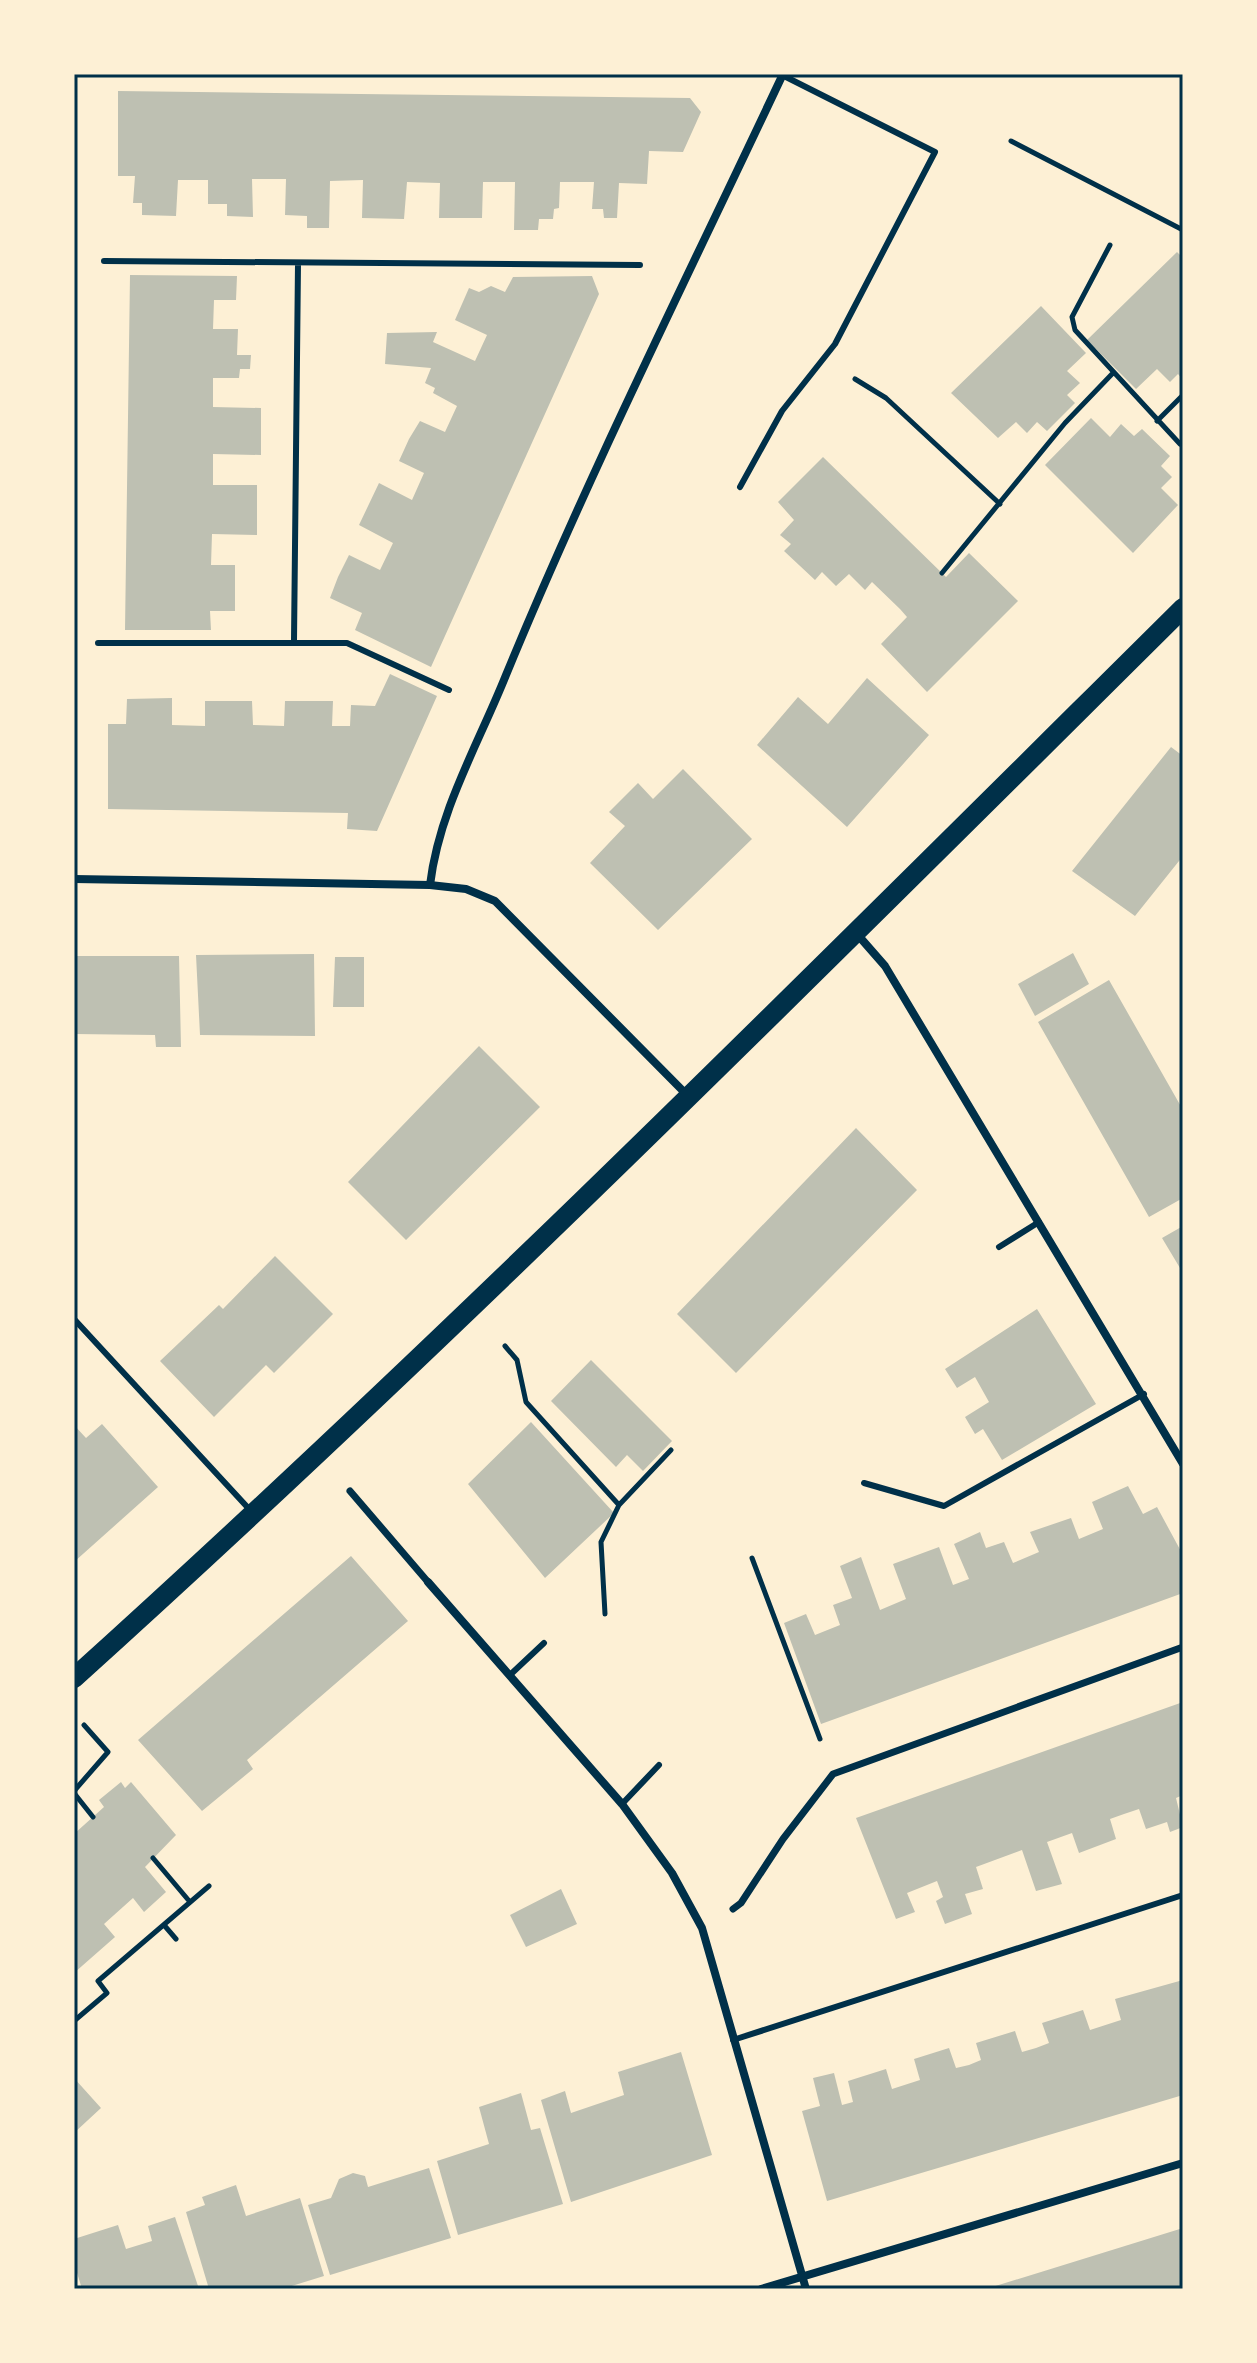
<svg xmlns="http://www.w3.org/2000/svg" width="1257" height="2363" font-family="Montserrat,sans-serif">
<rect width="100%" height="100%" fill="#fdf0d5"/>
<path fill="#bec0b2" d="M 118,91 L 690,98 L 701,112 L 683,152 L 649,151 L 647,184 L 619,183 L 617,218 L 604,218 L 603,209 L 592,209 L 594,182 L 560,182 L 559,208 L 554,209 L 553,219 L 539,219 L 538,230 L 514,230 L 515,182 L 483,182 L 482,218 L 439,218 L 440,183 L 407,182 L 404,219 L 362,218 L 363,180 L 330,181 L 329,228 L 307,228 L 307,216 L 285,215 L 286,179 L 252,179 L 253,217 L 227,216 L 227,204 L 208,204 L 208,180 L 178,180 L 176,216 L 142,215 L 142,203 L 133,203 L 135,176 L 118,176 Z
M 1177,252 L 1183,258 L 1183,380 L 1178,374 L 1170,382 L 1157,369 L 1136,389 L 1087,340 Z
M 130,275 L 237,276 L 236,300 L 214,300 L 213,329 L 238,329 L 237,355 L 251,355 L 250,369 L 240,369 L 239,378 L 213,378 L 213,407 L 261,408 L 261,455 L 213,454 L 213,485 L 257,485 L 257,535 L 212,534 L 211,565 L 235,565 L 235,611 L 210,611 L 211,630 L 125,630 Z
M 592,276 L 599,294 L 431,667 L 355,630 L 362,613 L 330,598 L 338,577 L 349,555 L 380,570 L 393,543 L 359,525 L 379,483 L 412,500 L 424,473 L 399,461 L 409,439 L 420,421 L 445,432 L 457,406 L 433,393 L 435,388 L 425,383 L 431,368 L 385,364 L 387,333 L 437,332 L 433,342 L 475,361 L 487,335 L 455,320 L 469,288 L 479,292 L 491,286 L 505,292 L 513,277 Z
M 1041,306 L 1086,353 L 1067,371 L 1080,383 L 1067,395 L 1075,403 L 1047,431 L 1037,422 L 1027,433 L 1016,422 L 998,438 L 951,393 Z
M 1091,418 L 1110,437 L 1121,424 L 1134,436 L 1142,429 L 1170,456 L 1161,466 L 1172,477 L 1161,488 L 1178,505 L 1133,553 L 1045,465 Z
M 823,457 L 946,577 L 969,553 L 1018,601 L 927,692 L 881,644 L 907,617 L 900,609 L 872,582 L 865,590 L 849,574 L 836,586 L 822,572 L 815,580 L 784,551 L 791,544 L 780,535 L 794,520 L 778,502 Z
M 390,674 L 437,696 L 377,831 L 347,829 L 348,813 L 108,809 L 108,724 L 126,724 L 127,699 L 172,698 L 172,725 L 205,726 L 205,701 L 252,701 L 253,725 L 284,726 L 285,701 L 333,701 L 332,726 L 350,726 L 351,705 L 375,706 Z
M 867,678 L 929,735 L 847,827 L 757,745 L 798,697 L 828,724 Z
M 1171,747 L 1183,756 L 1183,856 L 1135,916 L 1072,871 Z
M 683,769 L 752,839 L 658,930 L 590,863 L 625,826 L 609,812 L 638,783 L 653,799 Z
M 1073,953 L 1089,984 L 1035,1016 L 1018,984 Z
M 314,954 L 315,1036 L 200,1035 L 196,955 Z
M 74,956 L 179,956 L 181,1047 L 156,1047 L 155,1035 L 74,1034 Z
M 335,957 L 364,957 L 364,1007 L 333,1007 Z
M 1109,980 L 1183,1110 L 1183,1198 L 1149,1217 L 1038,1022 Z
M 479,1046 L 540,1107 L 406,1240 L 348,1182 Z
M 856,1128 L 917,1190 L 736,1373 L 677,1314 Z
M 1183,1226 L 1183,1273 L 1162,1238 Z
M 275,1256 L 333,1314 L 274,1373 L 266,1365 L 214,1417 L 160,1361 L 219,1305 L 223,1309 Z
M 1037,1309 L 1096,1404 L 1002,1460 L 983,1429 L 975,1434 L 965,1417 L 989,1402 L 975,1377 L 957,1388 L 945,1369 Z
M 591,1360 L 672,1441 L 643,1471 L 627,1455 L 616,1467 L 551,1401 Z
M 531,1422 L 614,1513 L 545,1578 L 468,1484 Z
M 102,1424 L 158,1487 L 74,1562 L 74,1425 L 86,1438 Z
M 1128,1486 L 1143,1514 L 1157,1507 L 1183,1555 L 1183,1593 L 821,1724 L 784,1623 L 806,1614 L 815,1635 L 840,1625 L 833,1605 L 852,1598 L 840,1566 L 861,1557 L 880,1610 L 906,1599 L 893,1564 L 939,1547 L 953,1585 L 969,1579 L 954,1544 L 980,1532 L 986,1548 L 1004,1542 L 1013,1563 L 1039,1552 L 1030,1532 L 1071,1518 L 1079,1539 L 1103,1529 L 1092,1502 Z
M 351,1556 L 408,1621 L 247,1760 L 253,1769 L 202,1811 L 138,1740 Z
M 1183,1702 L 1183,1795 L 1176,1798 L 1183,1827 L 1170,1832 L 1167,1822 L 1146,1829 L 1139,1809 L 1124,1814 L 1110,1819 L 1116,1839 L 1079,1853 L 1072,1833 L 1047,1842 L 1062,1884 L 1036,1891 L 1022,1850 L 976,1867 L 983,1889 L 965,1894 L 972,1914 L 945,1924 L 936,1901 L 943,1897 L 937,1881 L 907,1893 L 915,1912 L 896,1919 L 856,1818 Z
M 121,1782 L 125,1788 L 131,1782 L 176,1835 L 145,1867 L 166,1892 L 144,1912 L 133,1898 L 104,1924 L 115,1937 L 74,1973 L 74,1834 L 104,1807 L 99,1800 Z
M 561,1889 L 577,1924 L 526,1947 L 510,1915 Z
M 1183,1980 L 1183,2095 L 827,2201 L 802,2111 L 820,2106 L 813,2078 L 834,2073 L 842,2105 L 853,2102 L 848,2081 L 886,2069 L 892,2089 L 920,2080 L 914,2059 L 949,2048 L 956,2068 L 969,2065 L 981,2060 L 976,2043 L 1015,2031 L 1022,2052 L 1036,2048 L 1049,2043 L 1042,2023 L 1083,2010 L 1090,2030 L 1121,2020 L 1115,1999 Z
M 681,2052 L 712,2155 L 571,2202 L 541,2100 L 565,2091 L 571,2113 L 624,2095 L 618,2072 Z
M 74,2078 L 101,2108 L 74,2133 Z
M 521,2093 L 531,2130 L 540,2128 L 563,2204 L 458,2235 L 437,2161 L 489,2144 L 479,2107 Z
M 429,2168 L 451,2238 L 330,2275 L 308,2205 L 331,2198 L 339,2179 L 353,2173 L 365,2176 L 368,2187 Z
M 236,2185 L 246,2216 L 300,2198 L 324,2276 L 282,2289 L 209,2289 L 186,2212 L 205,2205 L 202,2197 Z
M 175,2217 L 199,2289 L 82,2289 L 74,2263 L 74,2239 L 118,2225 L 126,2249 L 152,2241 L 148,2226 Z
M 1183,2228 L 1183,2289 L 989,2289 L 989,2288 Z"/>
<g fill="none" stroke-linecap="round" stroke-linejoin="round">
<path stroke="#003049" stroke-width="5" d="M 1011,141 L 1183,230
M 1110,245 L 1072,317 L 1075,330 L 1180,444 L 1183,441
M 855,379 L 886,398 L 1000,504
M 1157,421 L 1183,395
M 942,573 L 1065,423 L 1112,374
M 505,1346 L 517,1360 L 526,1402 L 619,1505 L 601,1542 L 605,1614
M 619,1505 L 671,1450
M 752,1558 L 820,1739
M 74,1791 L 108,1752 L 84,1725
M 74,1793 L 93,1817
M 153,1858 L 190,1902
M 164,1925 L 176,1939
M 74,2021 L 107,1993 L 98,1981 L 209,1886"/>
<path stroke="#003049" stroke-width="6" d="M 104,261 L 640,265
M 740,487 L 782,411 L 835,344 L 935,152 L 782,75
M 294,641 L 298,264
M 98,643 L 347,643 L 449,690
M 999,1247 L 1039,1222
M 74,1319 L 250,1510
M 864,1483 L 944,1506 L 1144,1394
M 511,1674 L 544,1643
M 622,1804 L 659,1765
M 733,2040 L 1183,1895"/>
<path stroke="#003049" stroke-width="7" d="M 350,1491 L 428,1582
M 733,1909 L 741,1903 L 783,1839 L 833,1774 L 1183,1647"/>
<path stroke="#003049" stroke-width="8" d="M 74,879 L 430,885 L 466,889 L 495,901 L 689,1097
M 430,885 C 439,810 478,745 506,675 C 590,471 689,274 783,74
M 857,934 L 885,966 L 1183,1464
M 428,1582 L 622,1804 L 672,1873 L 702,1928 L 806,2289
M 761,2289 L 1183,2163"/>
<path stroke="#003049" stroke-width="20" d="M 74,1678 C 455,1334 818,970 1183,608"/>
</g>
<rect width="1257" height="2363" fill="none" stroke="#fdf0d5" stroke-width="152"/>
<rect x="76" y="76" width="1105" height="2211" fill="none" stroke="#003049" stroke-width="3"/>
</svg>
